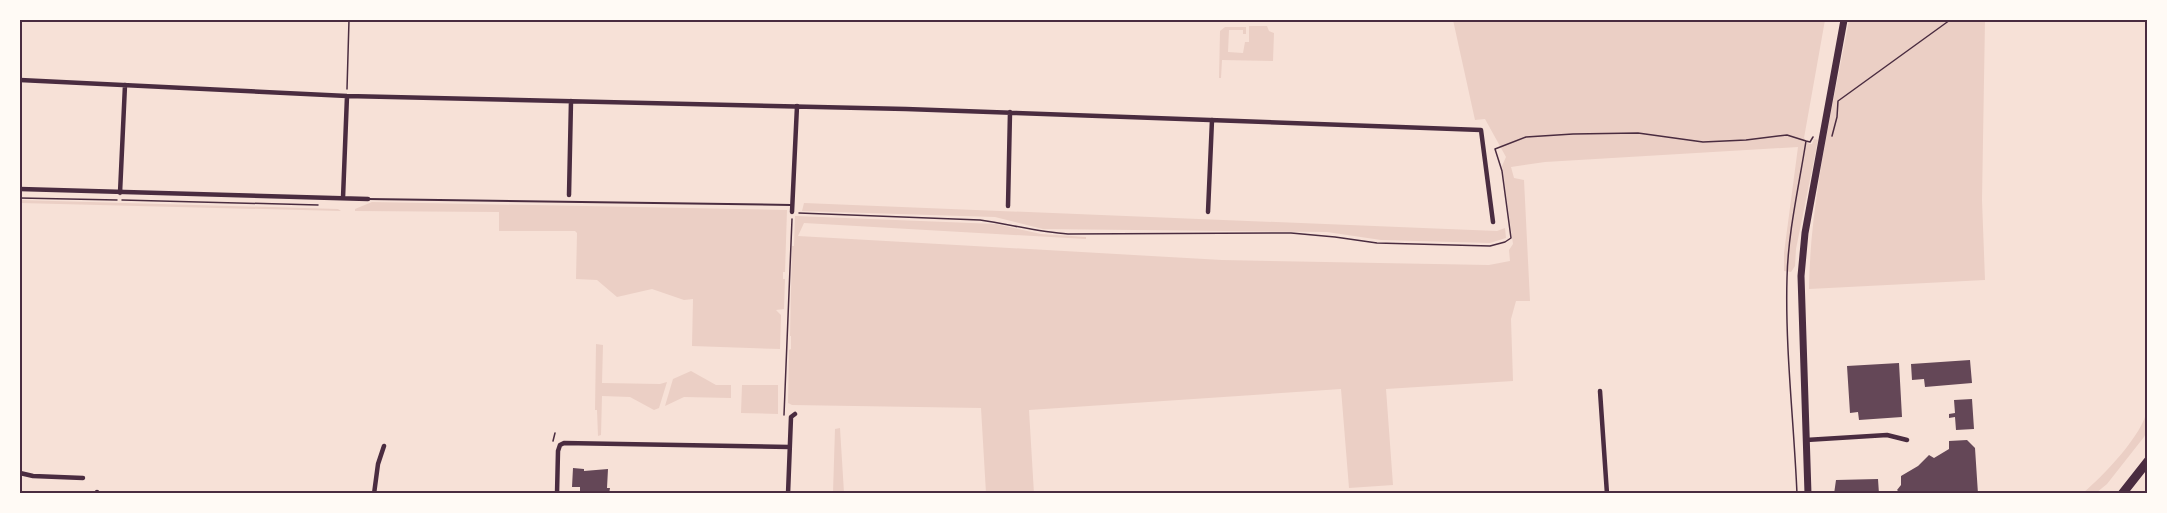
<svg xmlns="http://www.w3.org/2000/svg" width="2167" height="513" font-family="Quicksand,sans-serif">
<rect width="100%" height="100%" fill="#f7e1d7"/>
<path fill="#ebcfc5" d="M 1453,20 L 1825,20 L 1804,138 L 1809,144 L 1812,144 L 1814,139 L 1818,140 L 1796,249 L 1795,266 L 1791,272 L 1784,271 L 1784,253 L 1798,147 L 1545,162 L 1511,167 L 1514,178 L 1524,180 L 1530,301 L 1516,301 L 1511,319 L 1513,381 L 1386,389 L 1393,485 L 1349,488 L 1341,389 L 1029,410 L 1034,494 L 986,493 L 981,408 L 792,405 L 788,403 L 789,350 L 791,349 L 791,336 L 790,336 L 792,246 L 794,246 L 795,216 L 996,224 L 1041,234 L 1086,237 L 1086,239 L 804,223 L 798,236 L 1222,260 L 1489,265 L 1510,261 L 1509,250 L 1513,244 L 1502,166 L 1506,157 L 1485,119 L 1475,120 Z
M 1849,20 L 1985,20 L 1982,200 L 1985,280 L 1809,289 C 1810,201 1833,106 1849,20 Z
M 1249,26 L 1267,26 L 1269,31 L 1274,33 L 1273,61 L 1222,60 L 1221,78 L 1219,78 L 1220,31 L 1225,27 L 1246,27 L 1246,34 L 1243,34 L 1243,30 L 1229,30 L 1228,52 L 1243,53 L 1245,42 L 1249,42 Z
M 20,200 L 338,209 L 341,211 L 20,203 Z
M 372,202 L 787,210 L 785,272 L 783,272 L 783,279 L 785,279 L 784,309 L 776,310 L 781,315 L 780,349 L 692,346 L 693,299 L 684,300 L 652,289 L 617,297 L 597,280 L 576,279 L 577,233 L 575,231 L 499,231 L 499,212 L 355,211 L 355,209 Z
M 804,203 L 1497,231 L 1505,228 L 1506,238 L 1490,243 L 1381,240 L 1327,232 L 1043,229 L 995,217 L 802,211 Z
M 596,344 L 603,345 L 602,383 L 660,384 L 667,382 L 659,408 L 654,410 L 630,397 L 602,396 L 601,435 L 598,436 L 597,410 L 595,410 Z
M 691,371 L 716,385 L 731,385 L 731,398 L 684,397 L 665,406 L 673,379 Z
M 742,385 L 778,385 L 778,414 L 741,413 Z
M 2147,409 L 2147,431 L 2144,437 L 2107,484 L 2096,493 L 2083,493 C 2102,477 2144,434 2147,409 Z
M 840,428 L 844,493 L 833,493 L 835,429 Z"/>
<path fill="#644757" d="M 1970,360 L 1972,383 L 1925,387 L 1924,379 L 1912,380 L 1911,364 Z
M 1899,363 L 1902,417 L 1859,420 L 1858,412 L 1850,413 L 1847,366 Z
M 1972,399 L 1974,429 L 1956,430 L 1955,417 L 1949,418 L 1949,414 L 1955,413 L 1954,400 Z
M 1967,440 L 1975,448 L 1978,494 L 1901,494 L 1897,490 L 1901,485 L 1901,476 L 1918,466 L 1929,455 L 1934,458 L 1949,449 L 1949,441 Z
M 573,468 L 584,469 L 584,471 L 608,469 L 607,488 L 610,488 L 609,494 L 580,494 L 580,487 L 572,487 Z
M 1878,479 L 1879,494 L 1834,494 L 1836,480 Z"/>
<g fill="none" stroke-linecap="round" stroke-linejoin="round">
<path stroke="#4a2c40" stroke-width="1.5" d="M 347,89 L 349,20
M 1832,136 L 1837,117 L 1838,101 L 1950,20
M 20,198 L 117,200
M 122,200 L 318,205
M 799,213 L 980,220 C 1009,224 1038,232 1068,234 L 1291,233 L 1335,237 L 1377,243 L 1490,246 L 1505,242 L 1511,238 L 1502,171 L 1495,149 L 1526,137 L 1573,134 L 1638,133 L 1703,142 L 1746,140 L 1787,135 L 1806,141
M 784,415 L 792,219
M 553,441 L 555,433
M 1797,494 C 1794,422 1785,349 1787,278 C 1788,232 1799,186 1806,141 L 1810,142 L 1813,137"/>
<path stroke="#4a2c40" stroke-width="2" d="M 368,199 L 791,205"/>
<path stroke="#4a2c40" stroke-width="4.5" d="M 20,80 L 347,96 L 906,109 L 1481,130 L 1493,222
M 20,189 L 368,199
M 120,193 L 125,85
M 569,195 L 571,101
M 343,198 L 347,96
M 1008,206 L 1010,112
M 792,212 L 797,106
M 1208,212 L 1212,120
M 1600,391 L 1607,494
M 1806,440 L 1887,435 L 1907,440
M 20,473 L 33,476 L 83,478
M 97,492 L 97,494
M 374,494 L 378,464 L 384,446
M 557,494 L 558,451 L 560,445 L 564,443 L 789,447
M 788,494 L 791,417 L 795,414"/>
<path stroke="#4a2c40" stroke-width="7" d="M 1808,494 L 1801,276 L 1805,233 L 1844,20"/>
<path stroke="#4a2c40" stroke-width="9" d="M 2122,494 L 2148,461"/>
</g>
<rect width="2167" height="513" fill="none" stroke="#fffaf5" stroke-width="42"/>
<rect x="21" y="21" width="2125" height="471" fill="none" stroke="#4a2c40" stroke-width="2"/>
</svg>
